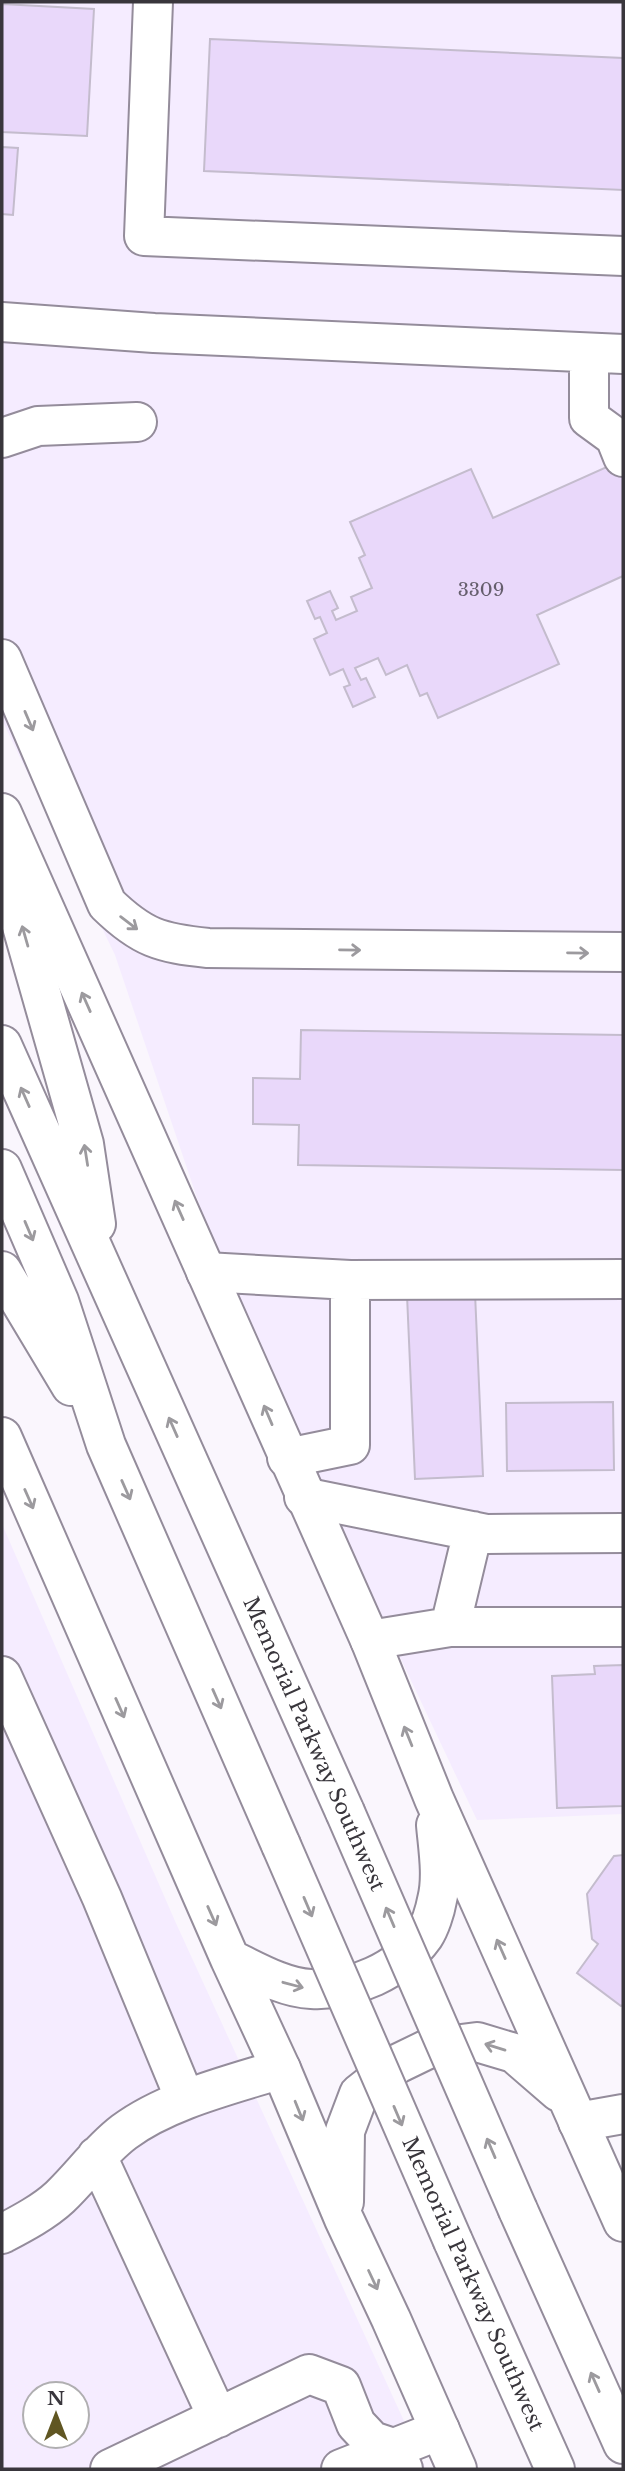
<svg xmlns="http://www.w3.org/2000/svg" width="625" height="2471" font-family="'Libre Baskerville',serif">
<rect width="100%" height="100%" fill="#faf6fd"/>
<path fill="#f5ecff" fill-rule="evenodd" d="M 2,2 L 623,2 L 623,1814 L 477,1820 L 390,1636 L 217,1257 L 115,955 L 2,720 Z
M 2,1524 L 175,1921 L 426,2469 L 2,2469 ZM 35,2394 L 77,2394 L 77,2436 L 35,2436 Z"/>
<path fill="#e9d8fa" stroke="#c4bccd" stroke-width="2" d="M 2,4 L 94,9 L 87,136 L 2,132 Z
M 210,39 L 623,58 L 623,190 L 204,171 Z
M 2,147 L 18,148 L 13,215 L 2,214 Z
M 620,461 L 623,468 L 623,576 L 537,615 L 559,664 L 438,718 L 427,693 L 420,696 L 407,665 L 386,675 L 378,658 L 355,668 L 361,680 L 366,678 L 375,697 L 353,707 L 344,687 L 350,685 L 343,669 L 330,675 L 314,639 L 327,633 L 320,617 L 315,619 L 307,601 L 330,591 L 338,608 L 332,611 L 336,620 L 357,611 L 351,597 L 372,588 L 359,558 L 365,555 L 350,522 L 471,469 L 493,518 Z
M 301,1030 L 623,1035 L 623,1170 L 298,1165 L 299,1125 L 253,1124 L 253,1078 L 300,1079 Z
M 475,1293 L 483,1476 L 415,1479 L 407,1295 Z
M 613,1402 L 614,1470 L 507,1471 L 506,1403 Z
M 623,1665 L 623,1806 L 557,1808 L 552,1676 L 595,1674 L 594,1666 Z
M 623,1855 L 623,2005 L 621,2006 L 577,1973 L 598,1944 L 592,1939 L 587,1894 L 614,1856 Z"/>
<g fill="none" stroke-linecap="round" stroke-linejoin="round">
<defs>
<path id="minor" d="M 153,2 L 144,236 L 623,256
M 2,322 L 154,333 L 623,354
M 589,353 L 589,418 L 615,437 L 623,457
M 2,438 L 38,426 L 137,422
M 2,659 L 107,904 C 142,938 160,943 208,948 L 623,952
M 206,1272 L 350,1280 L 623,1279
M 287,1458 L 350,1445 L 350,1280
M 304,1497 L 487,1534 L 623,1533
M 450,1627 L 473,1531
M 370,1640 L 450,1627 L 623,1627
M 2,1676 L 102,1898 L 185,2099
M 578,2122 L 623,2114
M 97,2156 L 218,2418
M 2,2234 C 21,2224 44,2212 60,2197 C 82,2176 99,2151 124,2132 C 167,2100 230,2085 281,2069
M 110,2469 L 309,2374 L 341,2386 L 356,2424 L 372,2441 L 393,2448 L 403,2469
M 341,2469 L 440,2430"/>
<path id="major" d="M 2,813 L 370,1640 L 434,1799 L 623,2222
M 2,1437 L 230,1959 L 281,2069 L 344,2219 L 391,2319 L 457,2469
M 230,1959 C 255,1971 284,1988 311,1989 C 353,1991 399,1971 424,1936 C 430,1927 435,1911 437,1900 C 443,1877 438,1848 436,1825
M 344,2202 L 345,2131 L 359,2094 L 397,2064 L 430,2048 L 477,2042 L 514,2053 L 559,2092"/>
<path id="highway" d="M 2,856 L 84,1144 L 96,1224
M 2,1045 L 345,1812
M 2,1169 L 59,1301 L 106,1445 L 281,1845
M 2,1271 L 71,1386
M 518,2210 L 623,2444
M 453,2241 L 555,2469"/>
</defs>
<use href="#minor" stroke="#948c9b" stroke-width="42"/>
<use href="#major" stroke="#948c9b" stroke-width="42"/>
<use href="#highway" stroke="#948c9b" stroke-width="42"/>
<use href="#minor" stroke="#fff" stroke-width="38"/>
<use href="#major" stroke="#fff" stroke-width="38"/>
<use href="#highway" stroke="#fff" stroke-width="38"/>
<defs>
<path id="highway-bridge" d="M 345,1812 L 518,2210
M 281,1845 L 453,2241"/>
</defs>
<use href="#highway-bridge" stroke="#948c9b" stroke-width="42" stroke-linecap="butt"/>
<use href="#highway-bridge" stroke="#fff" stroke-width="38"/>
</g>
<defs><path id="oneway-shaft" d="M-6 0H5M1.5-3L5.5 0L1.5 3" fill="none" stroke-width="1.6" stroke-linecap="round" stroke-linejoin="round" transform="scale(1.75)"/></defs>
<g stroke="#9c9a9e">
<use href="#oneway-shaft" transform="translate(29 721) rotate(67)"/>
<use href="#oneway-shaft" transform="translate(129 923) rotate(37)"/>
<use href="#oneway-shaft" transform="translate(25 936) rotate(-106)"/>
<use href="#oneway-shaft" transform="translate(350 950) rotate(1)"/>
<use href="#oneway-shaft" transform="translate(578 953) rotate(1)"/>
<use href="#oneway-shaft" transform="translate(86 1002) rotate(-114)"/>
<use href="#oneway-shaft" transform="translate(25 1097) rotate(-114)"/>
<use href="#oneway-shaft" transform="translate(86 1155) rotate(-99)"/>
<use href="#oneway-shaft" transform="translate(179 1210) rotate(-114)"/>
<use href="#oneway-shaft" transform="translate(29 1231) rotate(67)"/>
<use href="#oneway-shaft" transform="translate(268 1415) rotate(-113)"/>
<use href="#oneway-shaft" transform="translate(173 1427) rotate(-114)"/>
<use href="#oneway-shaft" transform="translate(126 1490) rotate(66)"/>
<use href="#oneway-shaft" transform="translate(29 1499) rotate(66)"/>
<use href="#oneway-shaft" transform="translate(217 1699) rotate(66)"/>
<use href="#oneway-shaft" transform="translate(120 1708) rotate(66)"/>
<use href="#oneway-shaft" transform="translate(408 1736) rotate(-112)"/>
<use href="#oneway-shaft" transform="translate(308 1907) rotate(67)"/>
<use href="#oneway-shaft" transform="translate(212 1916) rotate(66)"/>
<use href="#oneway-shaft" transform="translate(390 1917) rotate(-113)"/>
<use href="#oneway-shaft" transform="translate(501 1949) rotate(-114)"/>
<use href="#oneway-shaft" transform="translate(293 1985) rotate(15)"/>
<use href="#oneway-shaft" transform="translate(495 2047) rotate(-163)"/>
<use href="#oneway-shaft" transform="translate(299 2111) rotate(68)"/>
<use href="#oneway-shaft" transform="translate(398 2116) rotate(67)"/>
<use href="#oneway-shaft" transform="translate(491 2148) rotate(-113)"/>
<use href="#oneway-shaft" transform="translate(373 2280) rotate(65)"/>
<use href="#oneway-shaft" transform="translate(595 2382) rotate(-114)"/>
</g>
<g text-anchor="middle" stroke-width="5" stroke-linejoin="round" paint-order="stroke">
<g font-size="18" fill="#655e6c">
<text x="481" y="596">3309</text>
</g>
<g font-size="21" fill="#39363c" stroke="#fff">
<text transform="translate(314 1744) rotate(66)" y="7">Memorial Parkway Southwest</text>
<text transform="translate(473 2284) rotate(66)" y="7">Memorial Parkway Southwest</text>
</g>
</g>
<rect width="625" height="2471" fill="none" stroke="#39363c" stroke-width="7"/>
<g transform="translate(56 2415)"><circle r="33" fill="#ffffff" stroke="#b0afb1" stroke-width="2"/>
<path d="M0-5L12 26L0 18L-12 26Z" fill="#605622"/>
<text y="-10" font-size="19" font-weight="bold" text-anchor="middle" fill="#39363c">N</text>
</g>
</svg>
